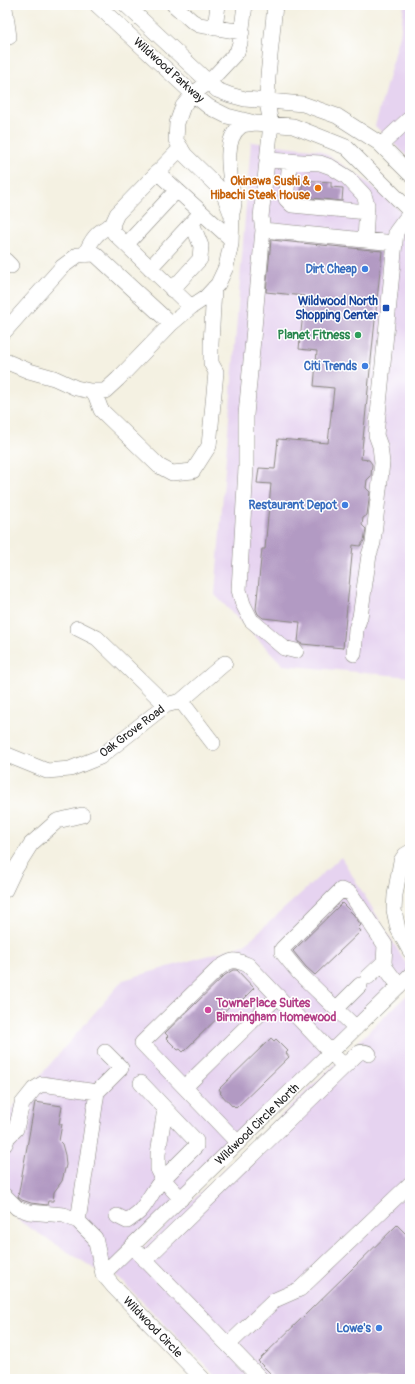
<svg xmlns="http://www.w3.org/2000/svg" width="415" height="1384" font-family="Pangolin,sans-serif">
<rect width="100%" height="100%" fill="#fff"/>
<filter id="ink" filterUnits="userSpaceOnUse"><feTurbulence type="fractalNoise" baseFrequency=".025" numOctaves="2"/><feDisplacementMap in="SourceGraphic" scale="8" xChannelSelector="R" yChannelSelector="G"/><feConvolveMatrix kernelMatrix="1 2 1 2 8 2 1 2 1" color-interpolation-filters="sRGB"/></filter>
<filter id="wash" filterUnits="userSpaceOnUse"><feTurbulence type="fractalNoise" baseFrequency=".012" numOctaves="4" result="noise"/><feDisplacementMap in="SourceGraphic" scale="16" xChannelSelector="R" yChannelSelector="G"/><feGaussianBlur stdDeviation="0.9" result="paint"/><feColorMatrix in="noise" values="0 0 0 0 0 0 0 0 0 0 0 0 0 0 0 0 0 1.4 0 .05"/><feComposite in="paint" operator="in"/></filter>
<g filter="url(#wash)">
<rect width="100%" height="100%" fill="#f4f1e2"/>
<path fill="#e6d3f0" d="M 404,5 L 410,5 L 410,159 L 375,126 L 400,35 Z
M 251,142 L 320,150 L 369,183 L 410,219 L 410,677 L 283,665 L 215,595 Z
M 341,857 L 410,970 L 103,1274 L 19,1221 L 5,1204 L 5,1116 L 123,980 L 244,945 Z
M 410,993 L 410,1379 L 219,1379 L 115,1274 L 407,995 Z"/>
<g id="blocks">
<path fill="#b29ac3" d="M 303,180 L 331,182 L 331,187 L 343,188 L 342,201 L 301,197 Z
M 271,240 L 382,251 L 361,459 L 369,460 L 372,464 L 371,476 L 367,480 L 366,488 L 370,492 L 367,515 L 363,518 L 362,525 L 366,529 L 364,541 L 360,546 L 353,545 L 343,648 L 302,644 L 298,642 L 300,622 L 263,618 L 258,614 L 256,609 L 262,549 L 265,549 L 271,484 L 257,483 L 259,468 L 275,469 L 278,439 L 328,443 L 334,388 L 314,386 L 317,351 L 299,349 L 305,296 L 266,292 Z
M 342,903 L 354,915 L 361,925 L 358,928 L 361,931 L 315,975 L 306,967 L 293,951 Z
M 233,970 L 237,970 L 254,988 L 241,1001 L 238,998 L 183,1052 L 180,1049 L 178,1050 L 166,1038 L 168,1036 L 165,1033 L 225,975 Z
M 271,1038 L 274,1041 L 276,1039 L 288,1051 L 286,1053 L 289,1057 L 236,1108 L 233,1105 L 232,1106 L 220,1093 L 221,1092 L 219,1089 Z
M 35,1102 L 62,1106 L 59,1124 L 62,1124 L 59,1141 L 62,1144 L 65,1155 L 66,1165 L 62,1181 L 54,1192 L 53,1201 L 48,1201 L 47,1205 L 31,1203 L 22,1200 L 18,1197 Z
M 397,1225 L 410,1238 L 410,1379 L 276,1379 L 258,1361 Z"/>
</g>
</g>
<g filter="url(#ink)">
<use href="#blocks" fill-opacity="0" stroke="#88867f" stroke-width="1"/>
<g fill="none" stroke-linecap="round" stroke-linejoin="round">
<defs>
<path id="minor" d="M 97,5 L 193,94 L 209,107 L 227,116 L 255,123 L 293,126 L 346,147 L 410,211
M 126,5 L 217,90 L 230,95 L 245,99 L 303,104 L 337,116 L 379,143 L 410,174
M 174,5 L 192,21 L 199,25 L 242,32
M 275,5 L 268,76 L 267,102 L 271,124 L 261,217 L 263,230 L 395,243
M 5,8 L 9,37
M 215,28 L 218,5
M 381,145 L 410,118
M 181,148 L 117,214 L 112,225 L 114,233 L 191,307
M 267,160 L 320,163 L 331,167 L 347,177 L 364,195 L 367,205 L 365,240
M 290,161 L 286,199 L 292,205 L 367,212
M 157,172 L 231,239
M 233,210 L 234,203 C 232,183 220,140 241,126 C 244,124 251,124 255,123
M 263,230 L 246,415 L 246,468 L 239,590 L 243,604 L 251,620 L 284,648 L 296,651
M 126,245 L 177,190
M 85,255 C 91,240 97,231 112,225
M 5,260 L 11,266
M 150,268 L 198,216
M 172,290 L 200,259 L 201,246 L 192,223
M 5,331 L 62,267 L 78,255 L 95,254 L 171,324
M 5,361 L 29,371 L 54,378 L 76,388 L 90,391 L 105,391 L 118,379 L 171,324 L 191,307 L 206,297 L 218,284 L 226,267 L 231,244 L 232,216 L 224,195 L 217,186 L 185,155 L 176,140 L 177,123 L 183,106 L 193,94 L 209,82 L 237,52 L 240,43 L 245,5
M 94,391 L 101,410 L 159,466 L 172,473 L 193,471 L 209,446 L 216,372 L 211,363 L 211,344 L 214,288
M 77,628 L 97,638 L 166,705
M 354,654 L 356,629 L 360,617 L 369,555 L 373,543 L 382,463 L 380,446 L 376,435 L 396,232 L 410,213
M 181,701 L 213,743
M 5,754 L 47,771 L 70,769 L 100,757 L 166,705 L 181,701 L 225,663
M 410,852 L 405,855 L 401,861 L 395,895 L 394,910 L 398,929 L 410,951
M 5,890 L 14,871 L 31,844 L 57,821 L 82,815
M 368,977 L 384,962
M 336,1009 L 360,985
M 356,1028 L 299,973 L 282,952 L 282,949 L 341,890 L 350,893 L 385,945 L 384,962 L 385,967 L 399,986
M 141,1083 L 196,1141 L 196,1146 L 163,1179 L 181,1199
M 185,1087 L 278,996
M 97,1092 L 121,1068 L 105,1052
M 238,1143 L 142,1043 L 219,968 C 232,959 234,959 248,965 L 344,1066
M 5,1144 L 8,1137 L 16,1129 L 22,1104 L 34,1089 L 42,1084 L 97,1092 L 78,1221
M 5,1196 L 17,1208 L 29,1212 L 64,1215 L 78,1221 L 95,1238 L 103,1274 L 113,1286 L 203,1379
M 117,1216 L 127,1221 C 131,1218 136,1215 140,1211 C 149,1201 153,1189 163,1179 L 158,1169 L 158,1154 L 165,1109
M 132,1246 L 228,1345 L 275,1300 L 300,1289 L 410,1184
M 145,1260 L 357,1054 C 362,1051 365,1051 369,1054
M 103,1274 L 410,975
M 228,1345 L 261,1379"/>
</defs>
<use href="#minor" stroke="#88867f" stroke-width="16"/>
<use href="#minor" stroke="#fff" stroke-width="15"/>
</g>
</g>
<circle fill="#e8710a" stroke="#fff" stroke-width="1.5" cx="318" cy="188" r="4"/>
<g fill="#3f7fe0" stroke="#fff" stroke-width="1.5">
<circle cx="365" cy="269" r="4"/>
<circle cx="365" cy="366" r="4"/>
<circle cx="345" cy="505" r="4"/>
<circle cx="379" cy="1328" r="4"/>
</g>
<rect fill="#1a4fb4" stroke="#fff" stroke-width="1.5" x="382" y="304" width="8" height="8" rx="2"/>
<circle fill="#2e9e5b" stroke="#fff" stroke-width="1.5" cx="358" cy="335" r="4"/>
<circle fill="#d1479c" stroke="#fff" stroke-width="1.5" cx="208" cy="1010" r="4"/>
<g text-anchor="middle" stroke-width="3" stroke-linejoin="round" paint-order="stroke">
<g font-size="12" fill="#1c1c1c" stroke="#fff">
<text transform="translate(169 70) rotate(42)" y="4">Wildwood Parkway</text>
<text transform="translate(132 731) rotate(-37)" y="4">Oak Grove Road</text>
<text transform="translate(257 1124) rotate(-44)" y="4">Wildwood Circle North</text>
<text transform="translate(153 1327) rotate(46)" y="4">Wildwood Circle</text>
</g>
<g font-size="12" font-weight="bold" fill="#c56008" stroke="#fff" text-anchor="end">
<text x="310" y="185">Okinawa Sushi &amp;<tspan x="310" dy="14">Hibachi Steak House</tspan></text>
</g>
<g font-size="12" font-weight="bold" fill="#366cbe" stroke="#fff" text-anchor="end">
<text x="357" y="273">Dirt Cheap</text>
<text x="357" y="370">Citi Trends</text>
<text x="337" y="509">Restaurant Depot</text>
<text x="371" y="1332">Lowe's</text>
</g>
<g font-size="12" font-weight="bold" fill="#164399" stroke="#fff" text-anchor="end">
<text x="378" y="305">Wildwood North<tspan x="378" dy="14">Shopping Center</tspan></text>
</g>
<g font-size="12" font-weight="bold" fill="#27864d" stroke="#fff" text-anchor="end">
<text x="350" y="339">Planet Fitness</text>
</g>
<g font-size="12" font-weight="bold" fill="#b23c85" stroke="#fff" text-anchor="start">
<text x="216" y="1007">TownePlace Suites<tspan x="216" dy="14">Birmingham Homewood</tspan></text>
</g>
</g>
<rect width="415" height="1384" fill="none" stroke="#fff" stroke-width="20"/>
</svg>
